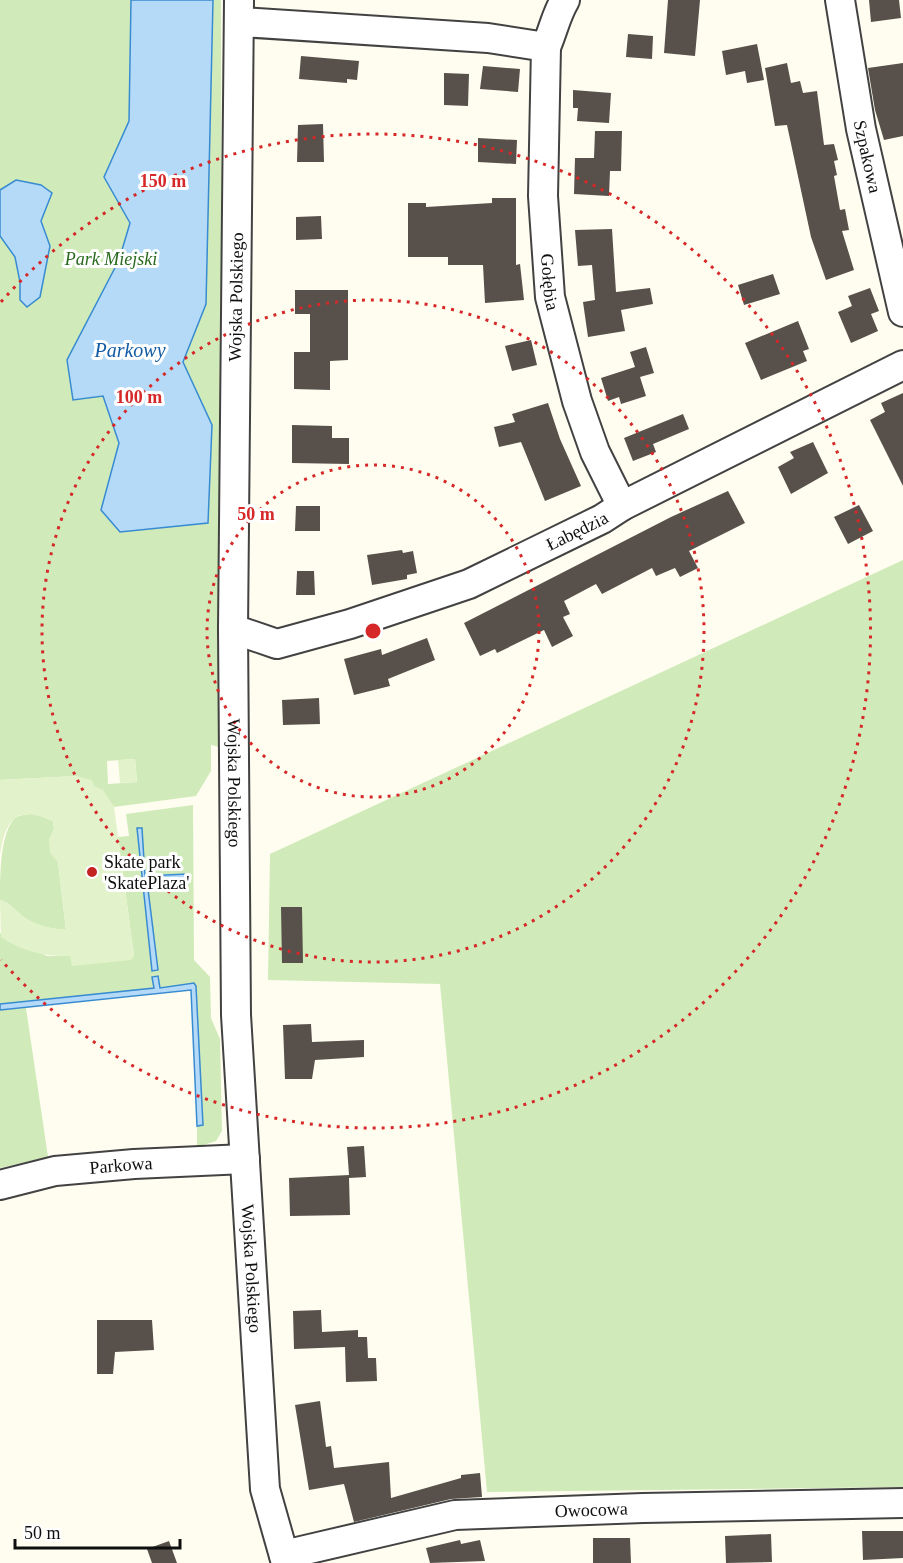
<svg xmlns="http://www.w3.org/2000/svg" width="903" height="1563" font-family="Georgia,serif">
<rect width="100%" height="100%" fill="#fffdf0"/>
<path fill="#d0ebb9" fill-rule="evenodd" d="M 0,0 L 221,0 L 222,517 L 219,747 L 211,745 L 211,771 L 196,796 L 114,807 L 104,793 L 77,776 L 0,780 ZM 135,759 L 137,782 L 108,784 L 107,761 Z
M 903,560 L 903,1487 L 487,1492 L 440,984 L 268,980 L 270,854 Z
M 193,805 L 194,960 L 210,977 L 211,1018 L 220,1039 L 222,1131 L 216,1141 L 197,1147 L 197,1126 L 203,1125 L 196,986 L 160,988 L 158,976 L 152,977 L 155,988 L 0,1004 L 0,933 L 47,956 L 134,956 L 118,837 L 129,836 L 126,814 Z
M 36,814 L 53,821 L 54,829 L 49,840 L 58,862 L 66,930 C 51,929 32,925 20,914 C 13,908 9,902 0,900 C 0,876 0,835 14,819 C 20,814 29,814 36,814 Z
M 26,1008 L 48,1157 L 0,1168 L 0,1010 Z"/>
<path fill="#e2f2cb" d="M 135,759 L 137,782 L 120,783 L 118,760 Z
M 77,776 L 92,780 L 94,786 L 103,790 L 114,807 L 134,956 L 131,960 L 72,966 L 70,956 C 46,957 21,951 1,937 L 0,900 C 9,902 13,908 20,914 C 32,924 51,930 66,929 L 58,862 L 50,853 L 49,840 L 54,829 L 53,821 C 16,804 5,820 0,855 L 0,780 Z"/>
<path fill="#b4daf8" stroke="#388bd1" stroke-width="1.5" d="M 131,0 L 213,0 L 206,304 L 183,362 L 212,425 L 208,523 L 120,532 L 101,510 L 119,443 L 103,396 L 73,400 L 67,360 L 119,260 L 130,223 L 104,177 L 129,121 Z
M 16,180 L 41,185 L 52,193 L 41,221 L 50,246 L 40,297 L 27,307 L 20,300 L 20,282 L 15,257 L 0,236 L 0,190 Z
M 137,828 L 142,828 L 145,876 L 187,874 L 187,880 L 147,881 L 158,970 L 152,971 Z
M 158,976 L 160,988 L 194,983 L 196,986 L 203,1125 L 197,1126 L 191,990 L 0,1010 L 0,1004 L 154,988 L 152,977 Z"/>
<path fill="#58504b" d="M 668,0 L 700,0 L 695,56 L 664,53 Z
M 869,0 L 899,0 L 901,18 L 871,22 Z
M 628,34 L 653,36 L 652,59 L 626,57 Z
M 757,44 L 764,80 L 747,83 L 745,71 L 726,75 L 722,51 Z
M 301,56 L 359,61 L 357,80 L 347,79 L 347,83 L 299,79 Z
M 787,63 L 791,83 L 800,81 L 803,93 L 817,91 L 824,145 L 834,144 L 838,160 L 834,161 L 837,175 L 834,176 L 840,210 L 845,209 L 849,230 L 842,231 L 854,270 L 826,280 L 811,237 L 787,125 L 775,126 L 765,68 Z
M 903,63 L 903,136 L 884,140 L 875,110 L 868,68 Z
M 483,66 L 520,69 L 518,92 L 480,89 Z
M 444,73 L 469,74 L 468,106 L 444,105 Z
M 573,90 L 611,93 L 609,123 L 577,121 L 578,108 L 573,108 Z
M 323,124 L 324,162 L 297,162 L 298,125 Z
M 595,131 L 622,131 L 621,171 L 610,171 L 609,196 L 574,194 L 575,158 L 594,158 Z
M 478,138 L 517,140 L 516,164 L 478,162 Z
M 492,198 L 516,198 L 516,265 L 520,264 L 524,300 L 485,303 L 483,265 L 448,265 L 448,257 L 408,257 L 408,203 L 426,203 L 426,207 L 492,203 Z
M 321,216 L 322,239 L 296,240 L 296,217 Z
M 612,229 L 616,292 L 650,288 L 653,304 L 621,310 L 625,331 L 588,337 L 583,302 L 595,300 L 592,265 L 578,266 L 575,230 Z
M 773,274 L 780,294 L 744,305 L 738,285 Z
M 870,288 L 879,311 L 871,314 L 878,331 L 851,343 L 838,312 L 852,306 L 848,296 Z
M 295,290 L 348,290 L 348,360 L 330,361 L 330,390 L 294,389 L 294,352 L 310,352 L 310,314 L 295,314 Z
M 798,321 L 809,349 L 803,351 L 807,361 L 761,380 L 745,343 Z
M 531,340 L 537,365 L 512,371 L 505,346 Z
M 646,347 L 654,373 L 640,377 L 646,396 L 621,404 L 619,397 L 608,401 L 601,378 L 635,367 L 630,352 Z
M 903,393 L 903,486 L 870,420 L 885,412 L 881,403 Z
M 548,403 L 560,439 L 581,486 L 545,501 L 521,442 L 499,447 L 494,427 L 515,422 L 512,414 Z
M 683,414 L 689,429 L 653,444 L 656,452 L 633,461 L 624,438 Z
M 292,425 L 332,426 L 332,438 L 349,438 L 349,464 L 292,463 Z
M 813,442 L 828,473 L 791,494 L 778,467 L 794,458 L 790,452 Z
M 728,491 L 745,523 L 689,551 L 698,568 L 680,577 L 675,568 L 656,576 L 652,568 L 602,594 L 596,584 L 564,601 L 570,614 L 563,617 L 573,636 L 552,647 L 544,630 L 497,653 L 495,649 L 480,656 L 464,623 L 671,517 Z
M 859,505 L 873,531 L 848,544 L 834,517 Z
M 296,506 L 320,506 L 320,531 L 295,531 Z
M 402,550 L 403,553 L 413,551 L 417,573 L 407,575 L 407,579 L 372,585 L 367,555 Z
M 297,571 L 314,571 L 315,595 L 296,595 Z
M 427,638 L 435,660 L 388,679 L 390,686 L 354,695 L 344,659 L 381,649 L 382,655 Z
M 319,698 L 320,724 L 283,725 L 282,700 Z
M 281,907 L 302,907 L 303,963 L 282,963 Z
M 311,1024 L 312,1042 L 364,1040 L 364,1057 L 315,1060 L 312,1079 L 285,1079 L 283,1025 Z
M 364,1146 L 366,1177 L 349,1178 L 350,1215 L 290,1216 L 289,1178 L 349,1175 L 347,1147 Z
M 321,1310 L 322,1332 L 358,1330 L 358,1337 L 367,1337 L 368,1358 L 376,1358 L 377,1381 L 346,1382 L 345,1347 L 294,1349 L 293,1311 Z
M 97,1320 L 152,1320 L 154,1350 L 115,1352 L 113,1374 L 97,1374 Z
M 320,1401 L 326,1447 L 331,1446 L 334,1468 L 389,1462 L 391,1498 L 461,1478 L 461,1475 L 480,1473 L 482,1497 L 451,1499 L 354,1522 L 344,1484 L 309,1490 L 295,1405 Z
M 862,1531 L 903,1531 L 903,1558 L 863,1560 Z
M 771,1534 L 772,1562 L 726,1563 L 725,1536 Z
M 593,1538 L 630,1538 L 631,1563 L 593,1563 Z
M 460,1540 L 461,1544 L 480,1540 L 485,1561 L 430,1563 L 426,1548 Z
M 169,1541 L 177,1563 L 152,1563 L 147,1549 Z"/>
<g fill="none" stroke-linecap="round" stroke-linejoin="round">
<defs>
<g id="minor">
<path id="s1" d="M 239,0 L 233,629 L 236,1015 L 265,1489 L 286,1563"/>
<path id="s2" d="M 565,0 C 556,15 553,31 546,47 L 543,196 L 550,297 L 577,401 L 595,452 L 622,506"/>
<path id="s3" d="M 840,0 L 861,129 L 903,312"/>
<path d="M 241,22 L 488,38 L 546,47"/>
<path id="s4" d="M 233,629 L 277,644 L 350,624 L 469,584 L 602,519 L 622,506 L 903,365"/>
<path id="s5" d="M 0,1185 L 55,1171 L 134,1164 L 245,1159"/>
<path id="s6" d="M 284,1555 L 455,1515 L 643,1508 L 903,1503"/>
</g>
</defs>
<use href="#minor" stroke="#424242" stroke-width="32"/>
<use href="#minor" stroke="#fff" stroke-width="28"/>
</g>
<g fill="none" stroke="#d62828" stroke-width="3" stroke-dasharray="3 6">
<circle cx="373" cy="631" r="166"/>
<circle cx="373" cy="631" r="331"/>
<path d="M1 302A497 497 0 1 1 1 960"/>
</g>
<circle fill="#c32422" stroke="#fff" stroke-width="2" cx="92" cy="872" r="6"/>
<g text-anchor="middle" stroke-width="6" stroke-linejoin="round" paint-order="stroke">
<g font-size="18" fill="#0f0f0f" stroke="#fff">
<text dy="6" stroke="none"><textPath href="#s3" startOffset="159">Szpakowa</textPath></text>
<text dy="6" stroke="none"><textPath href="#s2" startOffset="286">Gołębia</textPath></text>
<text transform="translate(236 297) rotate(-89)" y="6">Wojska Polskiego</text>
<text dy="6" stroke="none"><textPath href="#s4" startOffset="368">Łabędzia</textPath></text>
<text dy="6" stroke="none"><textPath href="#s1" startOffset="783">Wojska Polskiego</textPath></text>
<text dy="6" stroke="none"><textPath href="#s5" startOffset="123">Parkowa</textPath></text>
<text dy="6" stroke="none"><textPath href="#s1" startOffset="1269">Wojska Polskiego</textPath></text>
<text dy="6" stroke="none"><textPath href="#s6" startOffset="312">Owocowa</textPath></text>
</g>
<g font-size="18" font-style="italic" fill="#28691d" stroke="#fff">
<text x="111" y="265">Park Miejski</text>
</g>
<g font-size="18" fill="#0f0f0f" stroke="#fff" text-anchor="start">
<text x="104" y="868">Skate park<tspan x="104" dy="21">'SkatePlaza'</tspan></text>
</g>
<g font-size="20" font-style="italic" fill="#145da5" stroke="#fff">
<text x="130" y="357">Parkowy</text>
</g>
</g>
<circle cx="373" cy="631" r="9" fill="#d62828" stroke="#fff" stroke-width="3"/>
<g font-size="18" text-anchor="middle" font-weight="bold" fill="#d62828" stroke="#fff" stroke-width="6" stroke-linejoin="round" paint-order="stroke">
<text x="163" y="187">150 m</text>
<text x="139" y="403">100 m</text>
<text x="256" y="520">50 m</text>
</g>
<path d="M15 1539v9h165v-9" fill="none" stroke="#0f0f0f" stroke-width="3"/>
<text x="24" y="1539" font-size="18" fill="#0f0f0f" stroke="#ffffff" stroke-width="4.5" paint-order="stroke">50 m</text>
</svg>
